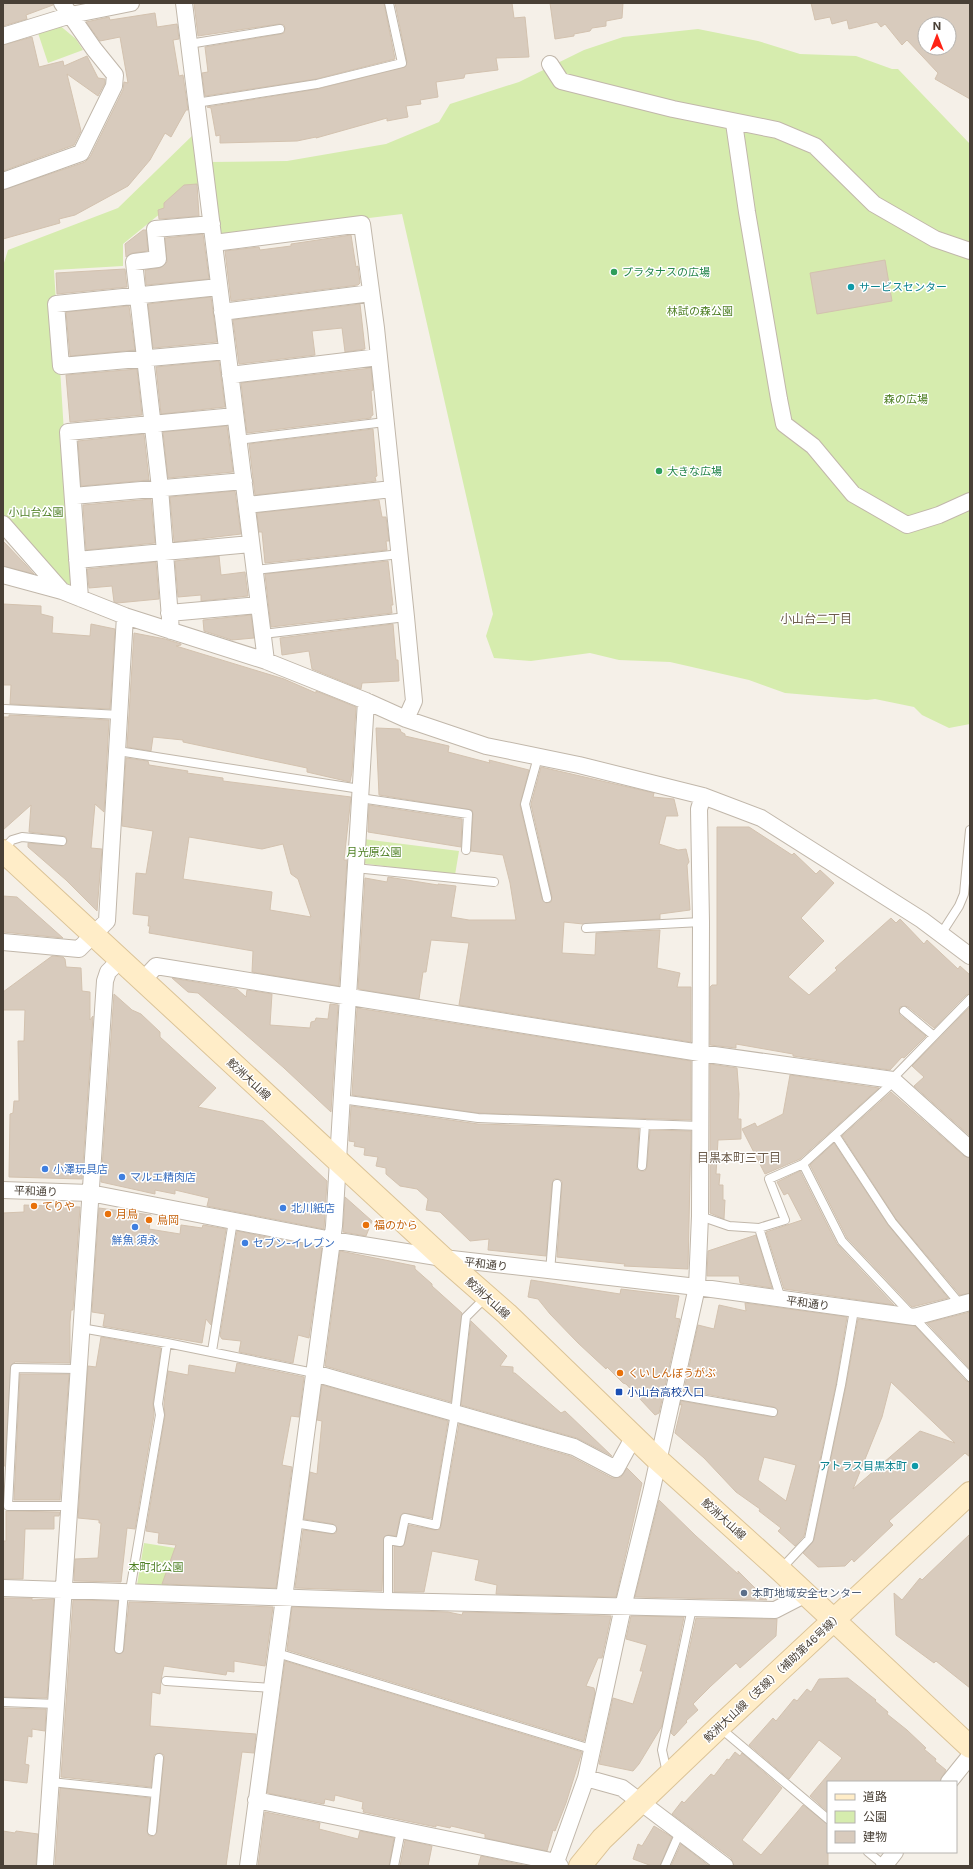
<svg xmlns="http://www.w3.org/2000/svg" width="973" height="1869" font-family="Inter,'Noto Sans JP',sans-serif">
<rect width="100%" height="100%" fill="#f5f0e8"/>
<path fill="#d6ecae" d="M 58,24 L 76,39 L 83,50 L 48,63 L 37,30 Z
M 698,29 L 758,41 L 800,54 L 856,56 L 892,69 L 898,69 L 970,144 L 970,724 L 949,728 L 922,715 L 914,707 L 875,699 L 867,700 L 785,693 L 749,680 L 670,662 L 619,660 L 590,653 L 531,661 L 494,658 L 486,636 L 493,614 L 402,214 L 220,236 L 210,162 L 287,161 L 386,144 L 439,122 L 450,104 L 519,82 L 584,50 L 623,37 Z
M 195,133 L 207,186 L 194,186 L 123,244 L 123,266 L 54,270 L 74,596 L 3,524 L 3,266 L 8,250 L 118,208 Z
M 363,839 L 459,851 L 455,875 L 360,863 Z
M 144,1543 L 175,1548 L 168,1587 L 137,1585 Z"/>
<path fill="#d8cbbd" stroke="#d3c2af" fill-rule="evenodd" d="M 3,3 L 53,3 L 53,5 L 26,15 L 27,19 L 3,26 Z
M 194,3 L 384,3 L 395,59 L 316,79 L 205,96 L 202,73 L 208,72 L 205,47 L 281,34 L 284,33 L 285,28 L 284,25 L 279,24 L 198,36 Z
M 395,3 L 512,3 L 514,18 L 525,17 L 529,57 L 496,58 L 498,70 L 465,74 L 464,78 L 436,82 L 438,97 L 420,100 L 421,104 L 406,106 L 408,117 L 387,121 L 387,118 L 316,138 L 316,137 L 297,141 L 220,143 L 220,135 L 216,136 L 211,108 L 207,107 L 318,89 L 405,67 L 407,62 Z
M 550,3 L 623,3 L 622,18 L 606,21 L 606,26 L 592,28 L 590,31 L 574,34 L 574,36 L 555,39 Z
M 811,3 L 970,3 L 970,99 L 935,79 L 938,73 L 907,40 L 902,45 L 885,24 L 881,27 L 877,22 L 849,29 L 847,20 L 832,24 L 830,17 L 815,20 ZM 925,24 L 949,24 L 949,48 L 925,48 Z
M 155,13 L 157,27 L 177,24 L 179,39 L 173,40 L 179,76 L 183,75 L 188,110 L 186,110 L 171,137 L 165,133 L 150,160 L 128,186 L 75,215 L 59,219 L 60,223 L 3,239 L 3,190 L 85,162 L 90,157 L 123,90 L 124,82 L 128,83 L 120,37 L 100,41 L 86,22 L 109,17 L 110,20 Z
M 32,37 L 39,67 L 63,61 L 64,66 L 87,56 L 98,78 L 105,79 L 105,83 L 98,96 L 67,74 L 81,131 L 74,145 L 3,171 L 3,45 Z
M 197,184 L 199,216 L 159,219 L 158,210 L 164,208 L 164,203 L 184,185 Z
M 143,230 L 146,230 L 148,251 L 132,253 L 126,257 L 125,244 Z
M 203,234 L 209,279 L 146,285 L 145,270 L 160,268 L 167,262 L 165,238 Z
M 351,235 L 356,267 L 358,266 L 360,283 L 358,285 L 231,301 L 225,251 L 259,247 L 260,250 L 291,246 L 291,244 Z
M 885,260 L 892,301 L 817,314 L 810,273 Z
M 125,269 L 127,287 L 57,294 L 56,273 Z
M 211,297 L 217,342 L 153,348 L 148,304 Z
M 360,304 L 365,349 L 345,352 L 342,328 L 312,331 L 315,355 L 239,364 L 233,320 Z
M 129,306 L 135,350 L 70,356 L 66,312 Z
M 219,361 L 225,407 L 161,414 L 156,367 Z
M 371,368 L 373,390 L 371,391 L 373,415 L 371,416 L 371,418 L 247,433 L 241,383 Z
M 137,369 L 142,415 L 70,422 L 66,375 Z
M 227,426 L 233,472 L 168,478 L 163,432 Z
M 373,429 L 377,476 L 375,477 L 376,481 L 255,495 L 249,444 Z
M 144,434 L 149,480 L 81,486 L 78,441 Z
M 235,491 L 241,534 L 174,542 L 170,497 Z
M 151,499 L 155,543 L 86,550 L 83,505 Z
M 379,500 L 382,517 L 386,517 L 389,541 L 386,541 L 387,550 L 265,563 L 262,532 L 259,532 L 257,513 Z
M 3,541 L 25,564 L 34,574 L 3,566 Z
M 219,556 L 221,575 L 245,572 L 248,596 L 201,601 L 201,595 L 178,597 L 175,561 Z
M 388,561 L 393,605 L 391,605 L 392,613 L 271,627 L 265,574 Z
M 156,562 L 159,599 L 117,603 L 114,602 L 112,586 L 89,588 L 87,569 Z
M 3,604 L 41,606 L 41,614 L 53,617 L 52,633 L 90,636 L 91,624 L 115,629 L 110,709 L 10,704 L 11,685 L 3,685 Z
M 251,615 L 254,638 L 232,640 L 204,631 L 203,620 Z
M 393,624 L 396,660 L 398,660 L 399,681 L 362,683 L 361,689 L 312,669 L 309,651 L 282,655 L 280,638 Z
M 134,633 L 165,639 L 181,644 L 181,645 L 176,646 L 284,679 L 316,693 L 316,691 L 356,707 L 352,772 L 350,782 L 307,772 L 307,768 L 183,742 L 183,740 L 153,737 L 151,751 L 127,747 Z
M 9,715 L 109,720 L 104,812 L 95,804 L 91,848 L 102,849 L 97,911 L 66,880 L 28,847 L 28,843 L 62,846 L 66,844 L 67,841 L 66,837 L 63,836 L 29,832 L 31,805 L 3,830 L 3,717 L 9,717 Z
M 376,728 L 400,729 L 401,732 L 405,734 L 405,736 L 449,746 L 448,752 L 490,763 L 489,760 L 529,770 L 520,805 L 542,899 L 546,903 L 551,902 L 552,897 L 531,804 L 541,767 L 654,793 L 653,797 L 674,799 L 678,816 L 666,816 L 659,844 L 678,850 L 686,849 L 689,862 L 687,865 L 690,910 L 660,914 L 660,919 L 583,924 L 564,922 L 562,953 L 595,955 L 596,933 L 660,930 L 657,968 L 680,973 L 677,987 L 691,987 L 691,1042 L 459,1005 L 469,943 L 431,940 L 426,972 L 423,972 L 419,999 L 358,989 L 365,878 L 387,882 L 388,877 L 438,885 L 438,884 L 456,886 L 451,917 L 469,920 L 516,920 L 510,883 L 503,855 L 471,851 L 473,814 L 472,810 L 379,795 Z
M 126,758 L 148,761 L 149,765 L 188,771 L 187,773 L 223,778 L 223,781 L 351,797 L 344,860 L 347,860 L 339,986 L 252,972 L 253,951 L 149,933 L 150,926 L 148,926 L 149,916 L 133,914 L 136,873 L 146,874 L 153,831 L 122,826 ZM 189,837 L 262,849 L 283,844 L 291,874 L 298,879 L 311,917 L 270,910 L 272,892 L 183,879 Z
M 369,805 L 462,819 L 461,847 L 368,832 Z
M 717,827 L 749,827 L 792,855 L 794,853 L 816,874 L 820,870 L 834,883 L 801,918 L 824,941 L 788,977 L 809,995 L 837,970 L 835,968 L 891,918 L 896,923 L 900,919 L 924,944 L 927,940 L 958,969 L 960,966 L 970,975 L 970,994 L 966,995 L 934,1028 L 908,1007 L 905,1006 L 900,1007 L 899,1010 L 900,1015 L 926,1036 L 904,1058 L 902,1057 L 890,1070 L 793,1056 L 793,1054 L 736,1044 L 736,1048 L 710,1045 L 710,987 L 712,985 L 717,985 Z
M 3,896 L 17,897 L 63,938 L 3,932 Z
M 52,956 L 63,957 L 65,959 L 66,967 L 81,968 L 82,991 L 90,992 L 90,1020 L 93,1016 L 82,1179 L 9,1177 L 10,1114 L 13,1113 L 14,1101 L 19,1101 L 18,1041 L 24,1041 L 25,1010 L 3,1010 L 3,992 Z
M 172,978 L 237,989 L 246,997 L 247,990 L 272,994 L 270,1025 L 310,1028 L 311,1022 L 315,1021 L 316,1018 L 328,1019 L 330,1004 L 338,1005 L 331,1112 L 284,1068 L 198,993 L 188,992 Z
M 114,994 L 132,1010 L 141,1014 L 160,1032 L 160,1037 L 216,1088 L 198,1107 L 263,1121 L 327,1181 L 324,1229 L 207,1206 L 209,1198 L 175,1190 L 175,1194 L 155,1190 L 155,1194 L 101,1182 Z
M 970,1007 L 970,1136 L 914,1086 L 924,1077 L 912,1066 Z
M 357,1008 L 691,1061 L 691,1120 L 478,1113 L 352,1095 Z
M 710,1064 L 737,1068 L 739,1094 L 738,1119 L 741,1119 L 741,1139 L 718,1140 L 716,1174 L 720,1174 L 719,1185 L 723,1185 L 723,1200 L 725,1200 L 724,1219 L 710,1213 Z
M 790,1075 L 879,1088 L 800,1159 L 765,1174 L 742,1129 L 755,1123 L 757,1127 L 783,1114 Z
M 891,1092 L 964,1156 L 970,1158 L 970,1293 L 960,1295 L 896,1219 L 842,1136 Z
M 351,1106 L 478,1124 L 639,1129 L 637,1166 L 637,1169 L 641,1171 L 645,1171 L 647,1167 L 650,1130 L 691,1131 L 688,1269 L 624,1266 L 625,1264 L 557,1257 L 562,1184 L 562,1181 L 558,1179 L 554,1179 L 552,1184 L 546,1256 L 488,1250 L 489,1239 L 470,1241 L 440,1212 L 426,1210 L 428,1199 L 417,1189 L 400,1186 L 386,1174 L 386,1168 L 376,1166 L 378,1157 L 364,1155 L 365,1148 L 354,1146 L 355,1142 L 349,1141 Z
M 834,1143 L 888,1225 L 948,1298 L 912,1307 L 847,1238 L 810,1165 Z
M 800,1171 L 837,1244 L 894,1305 L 784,1289 L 766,1232 L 802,1220 L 788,1193 L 784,1195 L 777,1182 Z
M 345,1197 L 372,1221 L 366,1236 L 343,1232 Z
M 24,1205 L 80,1207 L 73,1310 L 71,1310 L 70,1322 L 70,1363 L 15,1362 L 11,1365 L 5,1466 L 3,1466 L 3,1213 L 24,1212 Z
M 99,1208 L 151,1215 L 149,1229 L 180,1234 L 181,1225 L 202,1228 L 203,1225 L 226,1229 L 211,1325 L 206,1319 L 202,1343 L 103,1326 L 105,1314 L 92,1312 Z
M 237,1231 L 322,1248 L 309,1338 L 298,1335 L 293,1363 L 239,1352 L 241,1341 L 222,1339 L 220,1336 Z
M 756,1235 L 772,1288 L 740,1283 L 739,1276 L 707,1276 L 708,1251 Z
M 340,1251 L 415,1266 L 415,1269 L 432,1284 L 432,1286 L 462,1313 L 451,1402 L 325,1366 Z
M 531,1280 L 620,1294 L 621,1289 L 679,1296 L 675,1318 L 680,1319 L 659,1413 L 655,1415 L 626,1384 L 623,1383 L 607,1367 L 606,1369 L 578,1343 L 550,1314 L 538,1299 L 528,1297 Z
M 745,1303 L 847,1317 L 836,1384 L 804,1536 L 795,1546 L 778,1531 L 781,1528 L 759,1511 L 760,1509 L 736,1492 L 704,1458 L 675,1433 L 682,1404 L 680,1405 L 681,1401 L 772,1417 L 777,1415 L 778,1410 L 774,1407 L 684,1390 L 698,1325 L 714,1329 L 719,1305 L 746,1311 ZM 764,1457 L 796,1465 L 786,1501 L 758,1480 Z
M 970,1312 L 970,1369 L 927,1323 Z
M 858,1319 L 915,1326 L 966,1381 L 970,1382 L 970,1457 L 965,1453 L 889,1521 L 893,1525 L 854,1562 L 852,1559 L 845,1566 L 818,1567 L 803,1553 L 814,1540 L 846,1386 ZM 891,1382 L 955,1443 L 920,1431 L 853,1489 L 882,1417 Z
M 471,1321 L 507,1356 L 500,1366 L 513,1367 L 513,1373 L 515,1373 L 561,1413 L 565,1411 L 612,1456 L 577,1438 L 461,1405 Z
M 101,1337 L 161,1348 L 153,1403 L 154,1415 L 135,1529 L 127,1528 L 121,1582 L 74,1581 L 75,1559 L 98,1558 L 101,1523 L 99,1523 L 99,1520 L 78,1518 L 88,1366 L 96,1367 Z
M 237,1363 L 304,1377 L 299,1417 L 291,1416 L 282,1465 L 292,1467 L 276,1588 L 162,1584 L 176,1545 L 158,1543 L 159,1533 L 146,1531 L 165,1416 L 164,1404 L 168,1371 L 188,1375 L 189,1365 L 235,1373 Z
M 20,1374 L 69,1374 L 60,1500 L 14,1500 Z
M 322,1385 L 448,1421 L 432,1518 L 403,1513 L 400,1517 L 396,1536 L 388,1535 L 384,1537 L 382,1591 L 295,1588 L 303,1530 L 332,1534 L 336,1533 L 337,1529 L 333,1524 L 304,1519 L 310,1472 L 317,1474 L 322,1421 L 317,1420 Z
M 459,1424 L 570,1456 L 612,1478 L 621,1477 L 627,1468 L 642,1483 L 616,1597 L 496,1594 L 497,1585 L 475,1580 L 479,1560 L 432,1551 L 424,1592 L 394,1592 L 394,1546 L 401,1547 L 404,1545 L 409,1525 L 435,1530 L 440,1529 L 441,1526 Z
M 659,1500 L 696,1536 L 738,1574 L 738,1571 L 767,1600 L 635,1597 Z
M 6,1511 L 60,1512 L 59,1516 L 54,1516 L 54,1529 L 25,1529 L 23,1579 L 3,1579 L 3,1541 L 6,1541 Z
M 970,1534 L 970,1688 L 936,1661 L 934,1663 L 896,1635 L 894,1593 L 902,1600 L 920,1578 L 922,1580 Z
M 3,1598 L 32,1598 L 32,1600 L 54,1599 L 47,1698 L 3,1697 Z
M 73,1600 L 118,1601 L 114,1649 L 116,1653 L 119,1654 L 123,1652 L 124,1649 L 129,1602 L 273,1607 L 265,1666 L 234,1661 L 234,1672 L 227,1671 L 226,1675 L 164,1666 L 161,1680 L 160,1694 L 152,1692 L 150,1726 L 256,1734 L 254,1753 L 242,1752 L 226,1866 L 55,1866 L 60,1788 L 150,1798 L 147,1831 L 149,1836 L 154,1836 L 157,1832 L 164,1759 L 164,1755 L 160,1753 L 154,1755 L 151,1787 L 61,1777 Z
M 292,1607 L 448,1612 L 462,1615 L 463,1612 L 611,1616 L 602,1658 L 598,1658 L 586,1686 L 594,1688 L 595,1693 L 584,1741 L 287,1650 Z
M 631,1616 L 684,1617 L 662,1726 L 639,1764 L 633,1771 L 599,1764 L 613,1698 L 633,1704 L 643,1671 L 640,1671 L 647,1645 L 626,1639 Z
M 696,1618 L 777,1619 L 776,1636 L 740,1668 L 736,1663 L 711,1686 L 693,1704 L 698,1710 L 686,1721 L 687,1722 L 674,1736 L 671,1733 Z
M 285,1661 L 582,1752 L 566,1803 L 555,1831 L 553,1830 L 547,1851 L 485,1838 L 485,1834 L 451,1826 L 450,1828 L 436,1825 L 436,1827 L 363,1812 L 364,1809 L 362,1809 L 363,1802 L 335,1795 L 334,1801 L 325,1799 L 324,1804 L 267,1793 Z
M 848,1678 L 876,1700 L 875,1701 L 888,1712 L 887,1714 L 907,1730 L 926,1748 L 924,1749 L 936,1759 L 935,1761 L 946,1770 L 940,1782 L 828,1782 L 828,1812 L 810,1796 L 842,1758 L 819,1740 L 789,1779 L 749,1745 L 773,1718 L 776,1721 L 794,1699 L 797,1701 L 807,1689 L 811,1692 L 819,1679 Z
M 3,1708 L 46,1709 L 45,1731 L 32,1729 L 32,1737 L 28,1736 L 25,1764 L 29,1765 L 27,1783 L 3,1780 Z
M 735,1752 L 740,1756 L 742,1753 L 782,1788 L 742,1840 L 761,1855 L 803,1805 L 828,1824 L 828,1866 L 734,1866 L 731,1858 L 672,1814 L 682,1801 L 684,1803 L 711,1774 L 714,1776 L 727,1759 L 729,1760 Z
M 265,1812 L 320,1823 L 319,1829 L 358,1839 L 360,1831 L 394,1838 L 389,1866 L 258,1866 Z
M 654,1826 L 672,1837 L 660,1866 L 652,1866 L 633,1859 L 638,1844 L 642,1846 Z
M 3,1831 L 15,1833 L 16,1831 L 38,1834 L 36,1866 L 3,1866 Z
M 405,1840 L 432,1846 L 428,1866 L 400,1866 Z
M 681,1844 L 709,1866 L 671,1866 Z
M 481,1856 L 528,1866 L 478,1866 Z"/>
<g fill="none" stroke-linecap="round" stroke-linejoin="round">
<defs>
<path id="lane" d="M 189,44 L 280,29
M 196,103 L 317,84 L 402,63 L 389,3
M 238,440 L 385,422
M 255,570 L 400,554
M 263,634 L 406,617
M 5,709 L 120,715
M 118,751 L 360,789
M 538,757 L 525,804 L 547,898
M 360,798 L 468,814 L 466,850
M 3,850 L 12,840 L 22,837 L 62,841
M 355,868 L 494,882
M 586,928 L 701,922
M 941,934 L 959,906 L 964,894 L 970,830
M 904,1011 L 934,1036
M 341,1099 L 478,1118 L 700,1126
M 835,1135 L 803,1164 L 842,1241 L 970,1377
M 642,1166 L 645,1124
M 700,1216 L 729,1226 L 759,1228 L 785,1220 L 769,1179 L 803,1164
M 759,1228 L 781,1299
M 550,1272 L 557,1184
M 960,1304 L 892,1222 L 835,1135 L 889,1086 L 896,1075 L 970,999
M 81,1328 L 167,1343 L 314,1373
M 212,1351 L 233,1221
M 672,1394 L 773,1412
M 68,1506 L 8,1506 L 15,1368 L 77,1369
M 294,1523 L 332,1529
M 781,1569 L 809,1539 L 841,1385 L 854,1310
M 131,1591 L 131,1585 L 160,1415 L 158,1404 L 167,1343
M 388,1601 L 388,1540 L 400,1542 L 405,1518 L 436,1525 L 455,1413 L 466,1317 L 486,1297
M 119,1649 L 124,1591
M 277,1653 L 591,1749
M 166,1681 L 272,1688
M 3,1702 L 57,1704
M 719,1727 L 828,1819
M 667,1773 L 662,1750 L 692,1608
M 51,1782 L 155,1793
M 152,1831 L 159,1758
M 868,1852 L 885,1866
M 394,1866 L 401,1830
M 665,1866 L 680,1832"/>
<path id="street" d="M 184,3 L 266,661
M 3,36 L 71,15 L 131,3
M 550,64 L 561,81 L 673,109 L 777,130 L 815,146 L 874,204 L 935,239 L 970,251
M 734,123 L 747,212 L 779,399 L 784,424 L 813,446 L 853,494 L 907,525 L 939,515 L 970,501
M 3,181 L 81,153 L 114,86 L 115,75 L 94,49 L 62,3
M 214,243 L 362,224 L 376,328 L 406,617 L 414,701 L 406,719
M 219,287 L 56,304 L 61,366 L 227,351
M 222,312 L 371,293
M 230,375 L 379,357
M 73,496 L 244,481
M 247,505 L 392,489
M 3,524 L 62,591 L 125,616 L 266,661 L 366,701 L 406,719 L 486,746 L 579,765 L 703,796 L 761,818 L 922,920 L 970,956
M 77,560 L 251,544
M 3,575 L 62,591
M 80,598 L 68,432 L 235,416
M 169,613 L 259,605
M 171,631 L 160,488 L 134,262 L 158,259 L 155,229 L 212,224
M 3,942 L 79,949 L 107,921 L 125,616
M 142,981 L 156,966 L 700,1053 L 893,1080 L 970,1149
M 3,1190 L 90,1193 L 332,1240 L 443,1258 L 697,1287 L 914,1317 L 970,1302
M 314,1373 L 574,1447 L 616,1469 L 634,1436
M 3,1588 L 388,1601 L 775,1610 L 806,1594
M 586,1778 L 622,1788 L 725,1866
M 949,1782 L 970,1756
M 256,1800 L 556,1862 L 560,1866
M 556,1862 L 586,1778 L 623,1607 L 651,1493 L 697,1287 L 700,1216 L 701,922 L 699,809 L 703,796
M 45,1866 L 105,981 L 108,972 L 120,960
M 248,1866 L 334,1226 L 366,701
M 884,1866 L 895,1852"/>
<path id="secondary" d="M 3,851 L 443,1258 L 507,1314 L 658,1460 L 780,1570 L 970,1747
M 580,1866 L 602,1839 L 719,1727 L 970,1493"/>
</defs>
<use href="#lane" stroke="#c1b7aa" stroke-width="10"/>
<use href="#street" stroke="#c1b7aa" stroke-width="18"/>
<use href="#secondary" stroke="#dbc397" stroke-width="24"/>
<use href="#lane" stroke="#fff" stroke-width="8"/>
<use href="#street" stroke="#fff" stroke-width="16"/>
<use href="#secondary" stroke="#ffedc8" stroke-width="22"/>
</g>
<g fill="#2e9e5b" stroke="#fff" stroke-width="1.5">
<circle cx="614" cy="272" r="4"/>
<circle cx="659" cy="471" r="4"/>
</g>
<g fill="#0f9aa8" stroke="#fff" stroke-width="1.5">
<circle cx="851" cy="287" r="4"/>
<circle cx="915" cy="1466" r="4"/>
</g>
<g fill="#3f7fe0" stroke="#fff" stroke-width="1.5">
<circle cx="45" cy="1169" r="4"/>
<circle cx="122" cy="1177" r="4"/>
<circle cx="283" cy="1208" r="4"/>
<circle cx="135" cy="1227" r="4"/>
<circle cx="245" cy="1243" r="4"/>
</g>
<g fill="#e8710a" stroke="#fff" stroke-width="1.5">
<circle cx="34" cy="1206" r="4"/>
<circle cx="108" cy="1214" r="4"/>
<circle cx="149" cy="1220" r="4"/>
<circle cx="366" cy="1225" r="4"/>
<circle cx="620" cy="1373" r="4"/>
</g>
<rect fill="#1a4fb4" stroke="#fff" stroke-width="1.5" x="615" y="1388" width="8" height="8" rx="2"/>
<circle fill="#5c6f8a" stroke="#fff" stroke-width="1.5" cx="744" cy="1593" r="4"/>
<g text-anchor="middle" stroke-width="3" stroke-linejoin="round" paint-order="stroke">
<g font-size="11" fill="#27864d" stroke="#fff" text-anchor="start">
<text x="622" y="276">プラタナスの広場</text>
<text x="667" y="475">大きな広場</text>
</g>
<g font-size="11" fill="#0d838f" stroke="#fff" text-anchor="start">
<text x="859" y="291">サービスセンター</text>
<text x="907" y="1470" text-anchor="end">アトラス目黒本町</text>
</g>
<g font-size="11" fill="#4f8025" stroke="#fff">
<text x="700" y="315">林試の森公園</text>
<text x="906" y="403">森の広場</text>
<text x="36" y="516">小山台公園</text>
<text x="374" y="856">月光原公園</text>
<text x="156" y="1571">本町北公園</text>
</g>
<g font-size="11" fill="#494036" stroke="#fff">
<text transform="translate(249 1079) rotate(43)" y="4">鮫洲大山線</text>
<text transform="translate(36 1191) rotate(2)" y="4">平和通り</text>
<text transform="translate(486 1264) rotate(7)" y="4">平和通り</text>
<text transform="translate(488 1298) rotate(42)" y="4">鮫洲大山線</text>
<text transform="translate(808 1303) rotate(8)" y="4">平和通り</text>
<text transform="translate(724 1519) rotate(42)" y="4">鮫洲大山線</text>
<text transform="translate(773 1677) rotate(-43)" y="4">鮫洲大山線（支線）（補助第46号線）</text>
</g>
<g font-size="11" fill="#366cbe" stroke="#fff" text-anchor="start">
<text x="53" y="1173">小澤玩具店</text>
<text x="130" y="1181">マルエ精肉店</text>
<text x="291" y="1212">北川紙店</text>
<text x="135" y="1244" text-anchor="middle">鮮魚 須永</text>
<text x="253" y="1247">セブン-イレブン</text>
</g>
<g font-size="11" fill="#c56008" stroke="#fff" text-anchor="start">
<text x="42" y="1210">てりや</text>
<text x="116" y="1218">月鳥</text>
<text x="157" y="1224">鳥岡</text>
<text x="374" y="1229">福のから</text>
<text x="628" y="1377">くいしんぼうがぶ</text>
</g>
<g font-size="11" fill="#164399" stroke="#fff" text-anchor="start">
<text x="627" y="1396">小山台高校入口</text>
</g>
<g font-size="11" fill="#4e5e75" stroke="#fff" text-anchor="start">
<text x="752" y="1597">本町地域安全センター</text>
</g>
<g font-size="12" fill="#6d5d4c" stroke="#fff">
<text x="816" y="623">小山台二丁目</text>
<text x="739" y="1162">目黒本町三丁目</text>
</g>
</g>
<rect width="973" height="1869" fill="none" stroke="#494036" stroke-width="8"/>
<rect x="827" y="1781" width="130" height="72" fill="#ffffff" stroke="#b6b3af"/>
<rect x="835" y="1794" width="20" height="6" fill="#ffedc8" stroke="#b6b3af"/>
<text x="863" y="1801" font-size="12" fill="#494036">道路</text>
<rect x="835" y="1811" width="20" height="12" fill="#d6ecae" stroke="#b6b3af"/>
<text x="863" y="1821" font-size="12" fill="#494036">公園</text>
<rect x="835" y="1831" width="20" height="12" fill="#d8cbbd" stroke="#b6b3af"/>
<text x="863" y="1841" font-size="12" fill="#494036">建物</text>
<g transform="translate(937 36)"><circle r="19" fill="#ffffff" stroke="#b6b3af"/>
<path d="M0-3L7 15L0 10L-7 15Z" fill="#ff2315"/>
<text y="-6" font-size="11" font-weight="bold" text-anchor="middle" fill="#494036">N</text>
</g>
</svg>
